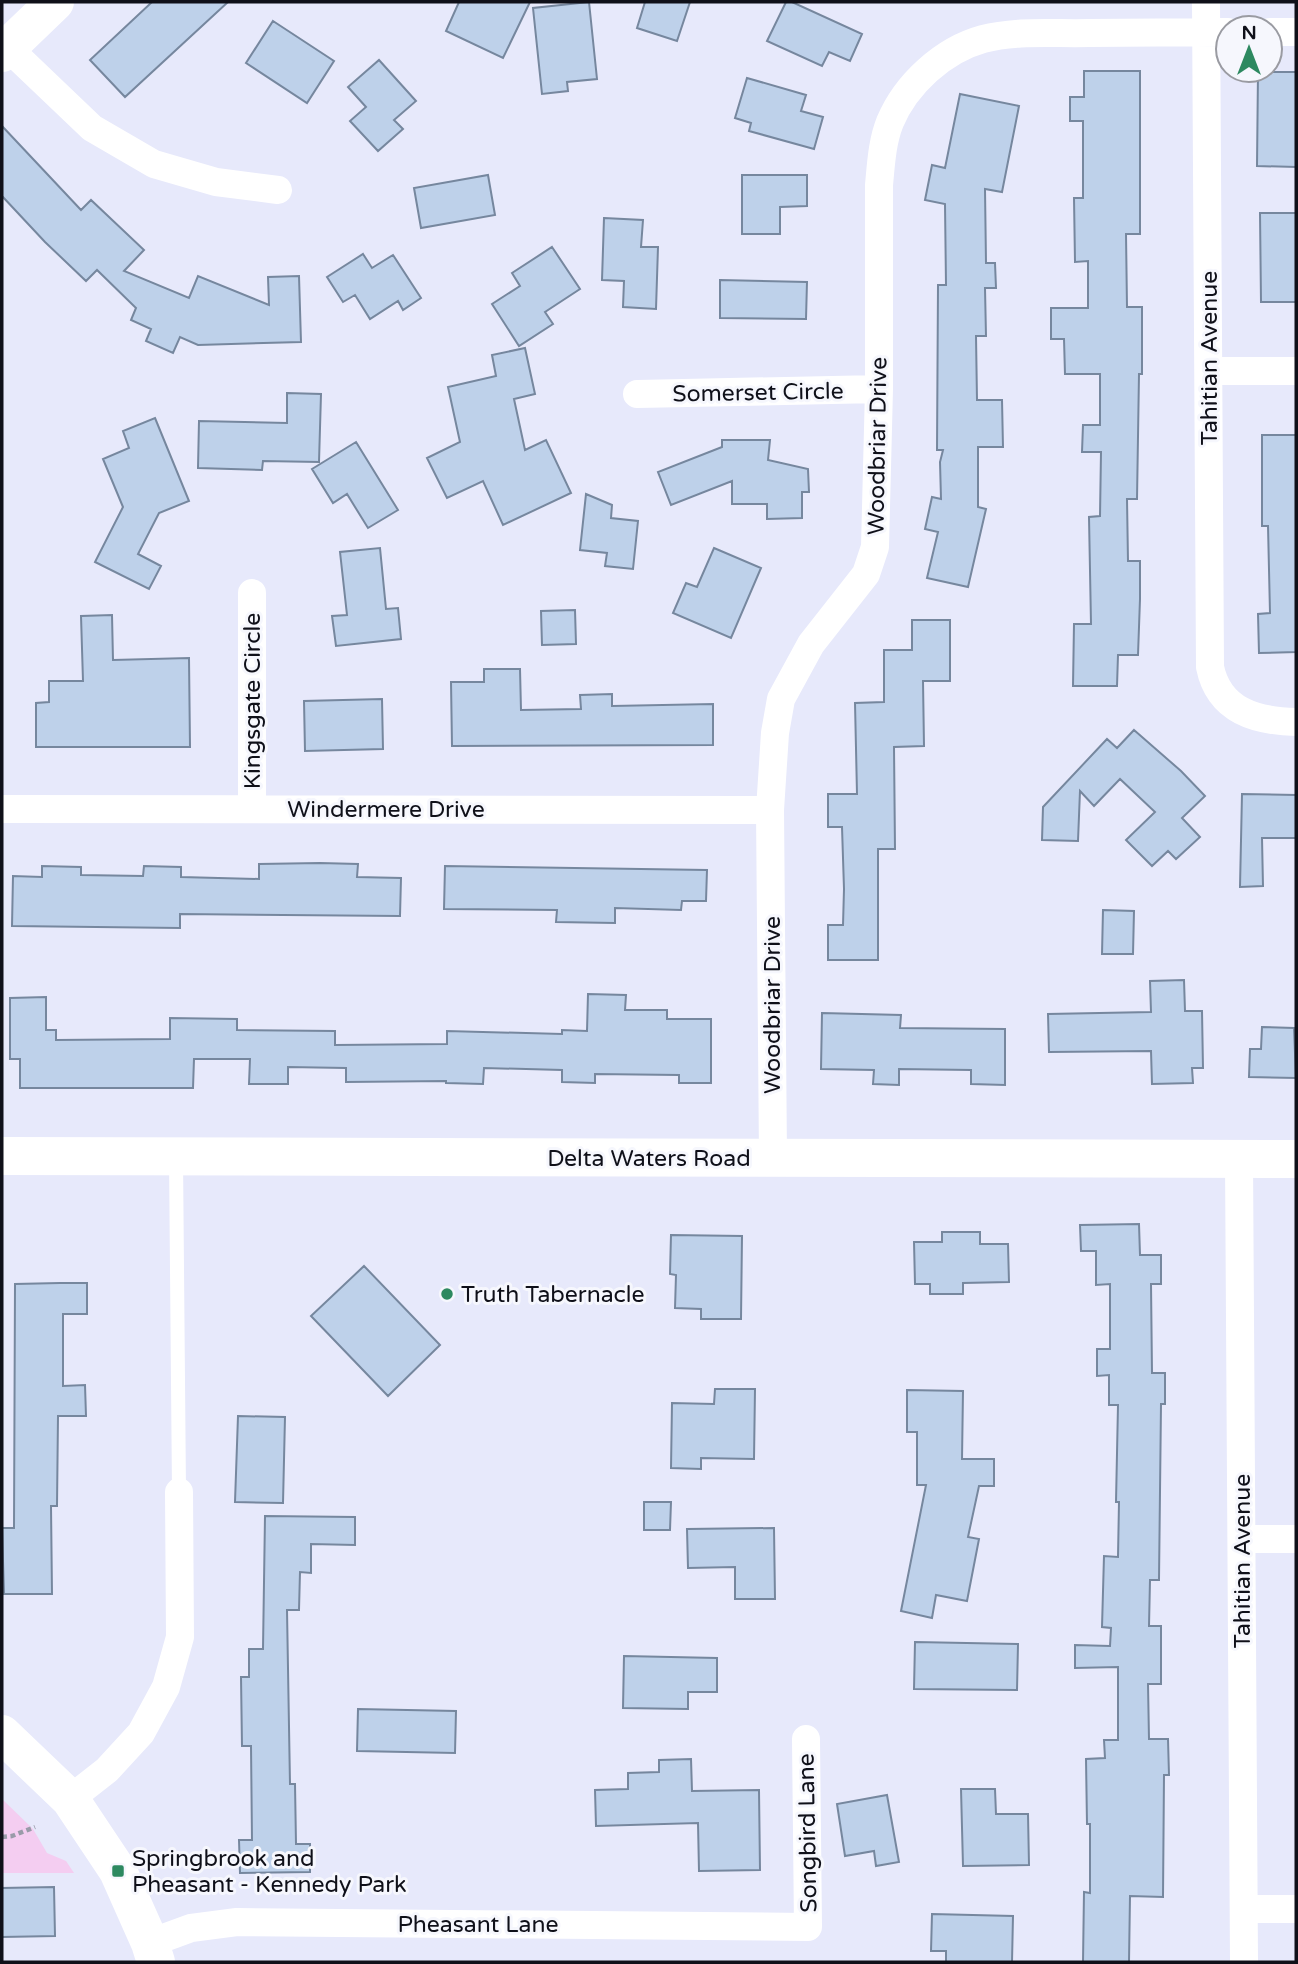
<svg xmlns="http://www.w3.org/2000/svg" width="1298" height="1964" font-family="'Varela Round',sans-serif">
<rect width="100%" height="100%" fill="#e7e9fb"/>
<path fill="#f4cdf1" d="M 2,1799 L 33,1829 L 47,1853 L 66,1861 L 74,1873 L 2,1873 Z"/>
<path fill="#bed1ea" stroke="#76879e" stroke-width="2" d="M 152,2 L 228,2 L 125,97 L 90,60 Z
M 459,2 L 530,2 L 503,58 L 446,31 Z
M 589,2 L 597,79 L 567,82 L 568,91 L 542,94 L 533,8 Z
M 645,2 L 690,2 L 677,41 L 637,28 Z
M 786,2 L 792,2 L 862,34 L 850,61 L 829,52 L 822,66 L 767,41 Z
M 273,21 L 334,61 L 307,103 L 246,63 Z
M 379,60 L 416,101 L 394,120 L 403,129 L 378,151 L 350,121 L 366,107 L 348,87 Z
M 1084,71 L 1140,71 L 1140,234 L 1126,234 L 1127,307 L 1142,307 L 1142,374 L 1139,374 L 1137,499 L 1127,499 L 1128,561 L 1140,561 L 1140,599 L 1138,655 L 1118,655 L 1117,686 L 1073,686 L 1074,624 L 1091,624 L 1089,517 L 1100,516 L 1101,452 L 1082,452 L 1083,425 L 1100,425 L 1100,374 L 1065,374 L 1064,339 L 1051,339 L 1051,308 L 1088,308 L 1088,261 L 1075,262 L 1074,198 L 1083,198 L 1083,121 L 1070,121 L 1070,97 L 1084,97 Z
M 1258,72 L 1296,72 L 1296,167 L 1257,166 Z
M 747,78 L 806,95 L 801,111 L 823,117 L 814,149 L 749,131 L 751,123 L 735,118 Z
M 960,94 L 1019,106 L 1002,192 L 985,189 L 986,263 L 995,263 L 996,288 L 985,288 L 986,336 L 976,336 L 977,400 L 1002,400 L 1003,447 L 978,447 L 978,507 L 986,509 L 968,587 L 927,578 L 938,532 L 925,529 L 932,497 L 941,499 L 940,462 L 943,450 L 937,450 L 938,285 L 946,285 L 945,204 L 925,200 L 932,165 L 945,168 Z
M 2,126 L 81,210 L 91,200 L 144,250 L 124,271 L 189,298 L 198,276 L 269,305 L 268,277 L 299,276 L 301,342 L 198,345 L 180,337 L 173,353 L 146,341 L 151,329 L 131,320 L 136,308 L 97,270 L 86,281 L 45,242 L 2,196 Z
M 488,175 L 495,215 L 421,228 L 414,188 Z
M 742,175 L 807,175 L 807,206 L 780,207 L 780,234 L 742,234 Z
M 1260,213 L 1296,213 L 1296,302 L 1261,302 Z
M 604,218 L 643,220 L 641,247 L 658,247 L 656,309 L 623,307 L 624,281 L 602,280 Z
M 552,247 L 580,289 L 545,312 L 553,324 L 519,346 L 492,304 L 520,286 L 512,273 Z
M 363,254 L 372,268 L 393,255 L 421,298 L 403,310 L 398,301 L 370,319 L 355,295 L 343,302 L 327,277 Z
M 720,280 L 807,282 L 806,319 L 720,318 Z
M 525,348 L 535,394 L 514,399 L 525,450 L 546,440 L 571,493 L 503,525 L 483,481 L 447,498 L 427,458 L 460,442 L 448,387 L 496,376 L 492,355 Z
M 287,393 L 321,394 L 319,462 L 263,461 L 262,470 L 198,468 L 199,421 L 287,423 Z
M 155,418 L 189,501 L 159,513 L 138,554 L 161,566 L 149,589 L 95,562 L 123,507 L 103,459 L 129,448 L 123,431 Z
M 1262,435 L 1296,435 L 1296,652 L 1259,653 L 1258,614 L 1270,613 L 1268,526 L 1262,526 Z
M 722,440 L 770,440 L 768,460 L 808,469 L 809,492 L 802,492 L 802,518 L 767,519 L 767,504 L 732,504 L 732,481 L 671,505 L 658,472 L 722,447 Z
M 356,442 L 398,510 L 368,528 L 347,494 L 333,503 L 312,469 Z
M 586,494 L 612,505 L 611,518 L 638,521 L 633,569 L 605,566 L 607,553 L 580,550 Z
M 380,548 L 386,609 L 398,608 L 401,639 L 336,646 L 332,616 L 347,615 L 340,552 Z
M 714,548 L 761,568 L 731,638 L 673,613 L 686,583 L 697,587 Z
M 575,610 L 576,644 L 542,645 L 541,611 Z
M 112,615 L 113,660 L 189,658 L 190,747 L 36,747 L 36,703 L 49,702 L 49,681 L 83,681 L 81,616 Z
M 912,620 L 950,620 L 950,681 L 923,681 L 924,746 L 894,747 L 895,849 L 878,849 L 878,960 L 828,960 L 828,925 L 843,925 L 844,889 L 842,827 L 828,827 L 828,794 L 857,794 L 855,703 L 884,702 L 884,650 L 912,650 Z
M 484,669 L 520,669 L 521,710 L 581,709 L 580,695 L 612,694 L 612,706 L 713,704 L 713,745 L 452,746 L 451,682 L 484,682 Z
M 382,699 L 383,749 L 305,751 L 304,701 Z
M 1134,730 L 1181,771 L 1205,796 L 1182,818 L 1200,837 L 1176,859 L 1168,851 L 1152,866 L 1126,840 L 1155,812 L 1120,779 L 1094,806 L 1080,791 L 1078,841 L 1042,840 L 1043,807 L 1107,739 L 1117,748 Z
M 1242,794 L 1296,795 L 1296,838 L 1262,838 L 1263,886 L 1240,887 Z
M 320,863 L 358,864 L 357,877 L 401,878 L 400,916 L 180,914 L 180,928 L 12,926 L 13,876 L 42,877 L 42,866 L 81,867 L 81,875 L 143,876 L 144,866 L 181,867 L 181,877 L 259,879 L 259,864 Z
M 445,866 L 707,870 L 706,901 L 682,901 L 681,910 L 615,908 L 615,923 L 556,922 L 557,910 L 444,909 Z
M 1103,910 L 1134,911 L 1133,954 L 1102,954 Z
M 1184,980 L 1185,1011 L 1202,1011 L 1203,1068 L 1192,1068 L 1193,1083 L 1152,1084 L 1151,1051 L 1049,1052 L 1048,1014 L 1151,1012 L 1150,981 Z
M 588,994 L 626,995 L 625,1010 L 667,1010 L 667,1019 L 711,1019 L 711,1083 L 679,1083 L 679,1075 L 595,1074 L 595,1083 L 562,1082 L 562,1070 L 484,1068 L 483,1084 L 446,1083 L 446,1081 L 346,1082 L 346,1068 L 288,1067 L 288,1084 L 249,1084 L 250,1059 L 194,1059 L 193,1088 L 20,1088 L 20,1059 L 10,1059 L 10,998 L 46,997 L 46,1030 L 56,1030 L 56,1040 L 170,1039 L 170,1018 L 237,1019 L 237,1030 L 335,1031 L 335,1045 L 447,1044 L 447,1031 L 562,1034 L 562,1030 L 587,1031 Z
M 822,1013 L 901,1015 L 900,1028 L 1005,1029 L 1005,1085 L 971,1084 L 971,1070 L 899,1069 L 899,1085 L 873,1084 L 874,1070 L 821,1069 Z
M 1262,1027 L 1294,1028 L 1296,1078 L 1249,1077 L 1250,1049 L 1261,1049 Z
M 1139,1224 L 1140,1255 L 1161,1255 L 1161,1284 L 1151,1284 L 1152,1373 L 1165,1373 L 1165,1404 L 1161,1404 L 1159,1580 L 1150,1580 L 1149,1626 L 1161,1626 L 1161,1684 L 1148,1684 L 1149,1739 L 1168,1739 L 1169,1775 L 1164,1775 L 1163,1897 L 1130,1896 L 1129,1962 L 1083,1962 L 1084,1892 L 1090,1893 L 1090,1824 L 1087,1824 L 1086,1759 L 1105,1758 L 1104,1740 L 1118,1740 L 1118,1667 L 1075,1668 L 1075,1645 L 1110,1646 L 1111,1628 L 1102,1627 L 1104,1556 L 1118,1557 L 1119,1502 L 1116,1502 L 1118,1405 L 1109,1405 L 1109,1375 L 1097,1376 L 1097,1349 L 1110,1349 L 1110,1284 L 1096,1285 L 1096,1251 L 1081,1251 L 1080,1225 Z
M 942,1232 L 980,1232 L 980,1244 L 1008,1244 L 1009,1282 L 963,1283 L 963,1294 L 930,1294 L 930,1284 L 915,1284 L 914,1242 L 942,1242 Z
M 671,1235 L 742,1236 L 741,1319 L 701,1319 L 701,1309 L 675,1308 L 676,1275 L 670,1274 Z
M 364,1266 L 440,1345 L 388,1396 L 311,1316 Z
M 60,1283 L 87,1283 L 87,1314 L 63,1314 L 63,1386 L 85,1385 L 86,1416 L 58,1416 L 57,1506 L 51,1506 L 52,1594 L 4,1594 L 2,1528 L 14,1528 L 15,1284 Z
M 715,1389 L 755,1389 L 754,1459 L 701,1458 L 701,1469 L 671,1468 L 672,1403 L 714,1404 Z
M 907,1390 L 963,1391 L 962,1459 L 994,1459 L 994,1486 L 979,1486 L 968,1537 L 979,1539 L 967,1601 L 936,1595 L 932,1618 L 901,1611 L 926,1485 L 917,1485 L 917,1432 L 907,1432 Z
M 238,1416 L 285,1417 L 283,1503 L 235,1502 Z
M 644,1502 L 671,1502 L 670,1530 L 644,1530 Z
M 265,1516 L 355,1517 L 355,1545 L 311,1544 L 311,1573 L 300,1572 L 299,1610 L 287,1610 L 290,1784 L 295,1784 L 296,1844 L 310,1844 L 310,1872 L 240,1873 L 239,1840 L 252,1840 L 251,1746 L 242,1746 L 241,1677 L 249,1677 L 249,1649 L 263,1649 Z
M 774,1528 L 775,1599 L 735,1599 L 735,1567 L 688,1568 L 687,1529 Z
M 915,1642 L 1018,1644 L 1017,1690 L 914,1689 Z
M 624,1656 L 717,1658 L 717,1692 L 688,1692 L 688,1709 L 623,1708 Z
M 358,1709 L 456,1711 L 455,1753 L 357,1751 Z
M 691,1759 L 692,1791 L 759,1790 L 760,1870 L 699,1871 L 698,1823 L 596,1826 L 595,1790 L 628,1789 L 628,1773 L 659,1772 L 659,1760 Z
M 961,1789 L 995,1789 L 996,1814 L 1028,1814 L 1029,1865 L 963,1866 Z
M 887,1795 L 899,1862 L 876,1866 L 874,1851 L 845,1856 L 837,1804 Z
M 54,1887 L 55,1936 L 2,1937 L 2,1888 Z
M 932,1914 L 1013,1916 L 1012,1962 L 946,1962 L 946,1951 L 931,1951 Z"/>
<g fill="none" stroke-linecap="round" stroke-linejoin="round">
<path stroke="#999ba9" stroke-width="4.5" stroke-dasharray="5 3.5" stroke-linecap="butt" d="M 2,1837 L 12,1836 L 35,1827"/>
<path stroke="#fff" stroke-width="14" d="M 176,1157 L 179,1492"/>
<path stroke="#fff" stroke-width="28" d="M 1206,2 L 1210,667 C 1219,711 1256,721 1296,722
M 1270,32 L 1296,32
M 2,42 L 92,128 L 154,164 L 216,182 L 278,190
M 1210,371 L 1296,371
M 637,394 L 879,389
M 2,809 L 770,810
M 252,809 L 252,593
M 773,1158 L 770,810 L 775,733 L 781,699 L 811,644 L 866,574 L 875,547 L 879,389 L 879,185 C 881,164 882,142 890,122 C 906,84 943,50 983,39 C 1017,30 1055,34 1089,33 C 1135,33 1182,32 1228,32
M 1239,1159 L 1244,1962
M 1242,1539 L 1296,1539
M 70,1799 L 107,1770 L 141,1733 L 166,1687 L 180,1637 L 179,1492
M 1244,1909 L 1296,1909
M 150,1943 L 191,1928 L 237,1922 L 808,1927 L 806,1739"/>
<path stroke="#fff" stroke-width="38" d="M 2,53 L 55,2
M 2,1156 L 1296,1159
M 2,1734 L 70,1799 L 118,1871 L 150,1943 L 156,1962"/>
</g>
<g fill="#2d8960" stroke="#f6f7fd" stroke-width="2.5">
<circle cx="447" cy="1294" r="7"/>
<rect x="111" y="1864" width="14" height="14" rx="3.5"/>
</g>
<g text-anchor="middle" stroke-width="6" stroke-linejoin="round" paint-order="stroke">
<g font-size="23" fill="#0f1019" stroke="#f6f7fd">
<text transform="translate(1209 358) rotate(-90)" y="8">Tahitian Avenue</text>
<text transform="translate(758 392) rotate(-1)" y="8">Somerset Circle</text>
<text transform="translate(877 446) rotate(-89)" y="8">Woodbriar Drive</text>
<text transform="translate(252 701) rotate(-90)" y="8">Kingsgate Circle</text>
<text x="386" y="817">Windermere Drive</text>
<text transform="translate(772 1005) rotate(-90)" y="8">Woodbriar Drive</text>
<text x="649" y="1166">Delta Waters Road</text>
<text transform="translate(1242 1561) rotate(-90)" y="8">Tahitian Avenue</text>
<text transform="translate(807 1833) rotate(-91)" y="8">Songbird Lane</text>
<text x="478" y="1932">Pheasant Lane</text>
</g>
<g font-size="23" fill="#0f1019" stroke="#f6f7fd" text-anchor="start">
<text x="461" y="1302">Truth Tabernacle</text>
<text x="132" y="1866">Springbrook and<tspan x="132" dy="26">Pheasant - Kennedy Park</tspan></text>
</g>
</g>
<rect width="1298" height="1964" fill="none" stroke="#0f1019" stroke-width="7"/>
<g transform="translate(1249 49)"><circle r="33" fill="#f6f7fd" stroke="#9a9ba2" stroke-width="2"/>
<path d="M0-5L12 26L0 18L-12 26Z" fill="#2d8960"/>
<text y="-10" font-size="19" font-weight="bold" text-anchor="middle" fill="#0f1019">N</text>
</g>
</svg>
